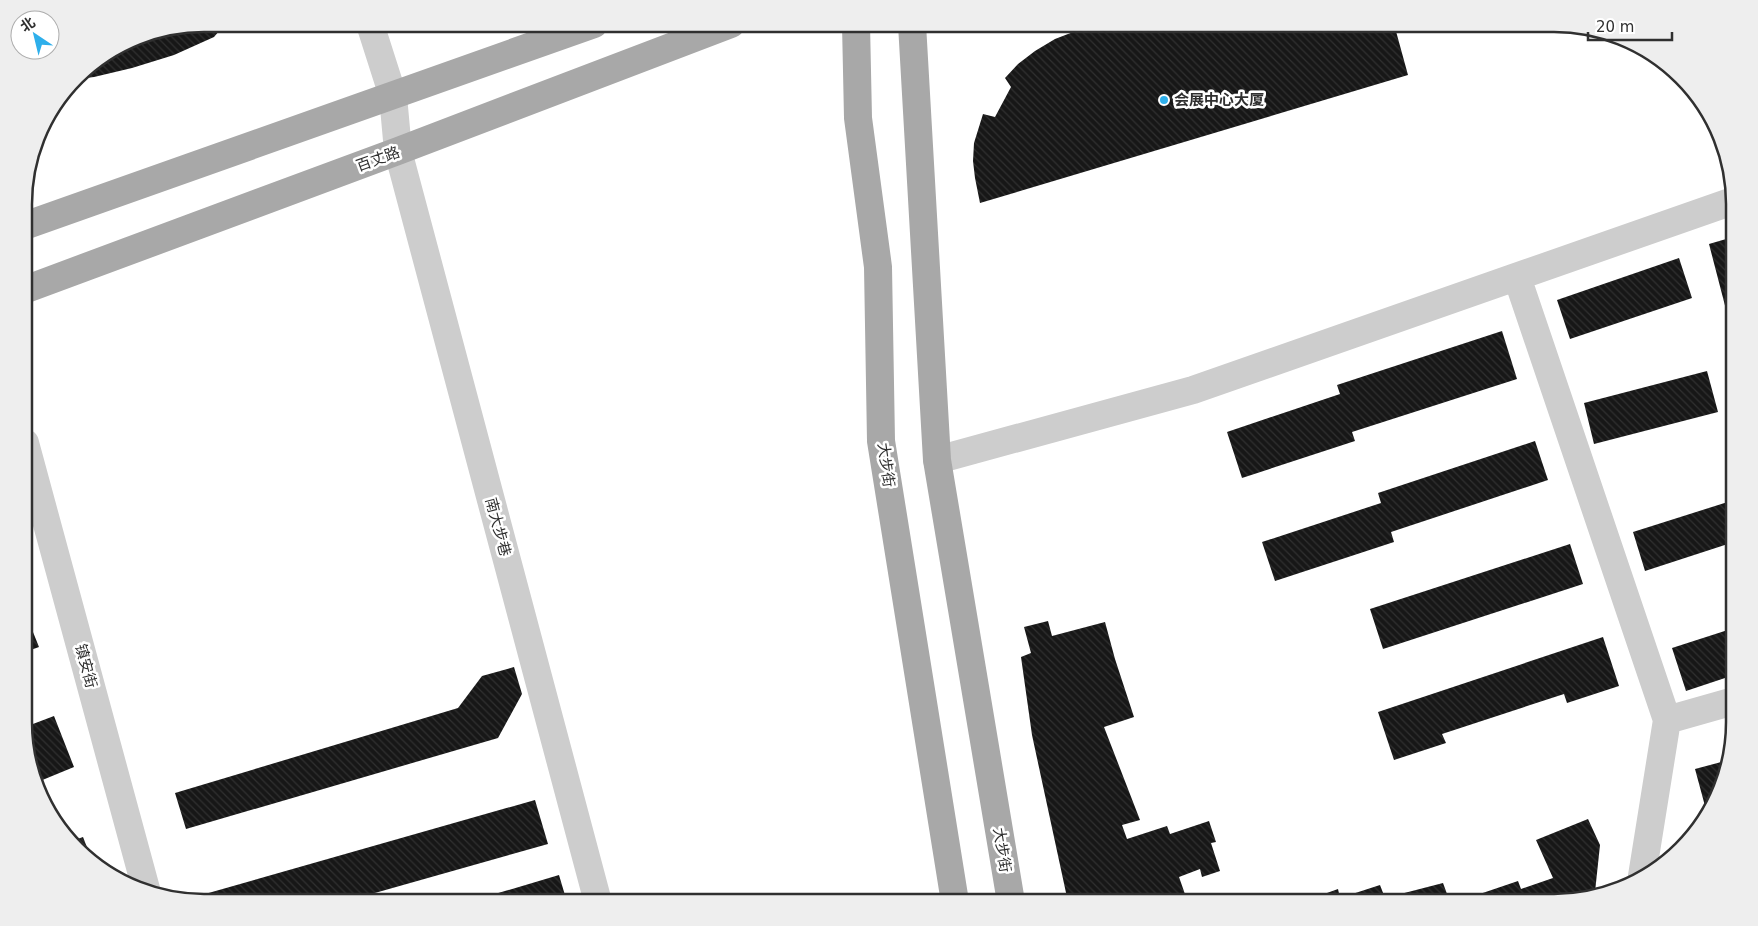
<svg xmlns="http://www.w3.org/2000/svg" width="1758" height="926" font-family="'DejaVu Sans','Noto Sans SC',sans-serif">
<defs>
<pattern id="building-back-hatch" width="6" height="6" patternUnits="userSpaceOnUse" patternTransform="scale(1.25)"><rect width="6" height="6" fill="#171717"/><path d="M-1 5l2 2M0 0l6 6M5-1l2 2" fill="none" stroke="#303030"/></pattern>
</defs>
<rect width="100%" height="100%" fill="#fff"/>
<path fill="url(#building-back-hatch)" d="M 205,24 L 220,24 L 220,30 L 214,37 L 174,55 L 132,68 L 94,77 L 78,79 L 85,69 L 136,37 Z
M 1094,24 L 1394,24 L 1408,75 L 980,203 L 975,178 L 973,161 L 974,143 L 983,114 L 995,117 L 1011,87 L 1005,78 L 1018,64 L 1035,51 L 1055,39 Z
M 1733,237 L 1733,320 L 1729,321 L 1709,244 Z
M 1679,258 L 1692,298 L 1570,339 L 1557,300 Z
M 1502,331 L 1517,379 L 1352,432 L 1355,441 L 1242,478 L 1227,432 L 1340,394 L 1337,385 Z
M 1707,371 L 1718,412 L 1594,444 L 1584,403 Z
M 1535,441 L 1548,480 L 1391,532 L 1394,542 L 1275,581 L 1262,542 L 1381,503 L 1378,493 Z
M 1734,500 L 1734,542 L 1645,571 L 1633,532 Z
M 1570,544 L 1583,584 L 1383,649 L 1370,609 Z
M 25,612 L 39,647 L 25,652 Z
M 1048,621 L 1052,636 L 1105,622 L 1115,659 L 1134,717 L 1104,727 L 1140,820 L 1122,825 L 1127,839 L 1167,826 L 1170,834 L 1209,821 L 1216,842 L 1211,843 L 1220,871 L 1202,877 L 1200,869 L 1179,877 L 1186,897 L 1181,899 L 1185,902 L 1068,902 L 1032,735 L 1021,657 L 1031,653 L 1024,627 Z
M 1734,628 L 1734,675 L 1686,691 L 1672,648 Z
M 1603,637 L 1619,686 L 1567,703 L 1564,694 L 1442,734 L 1446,743 L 1394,760 L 1378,712 Z
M 514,667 L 522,694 L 498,738 L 186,829 L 175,793 L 458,708 L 482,676 Z
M 54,716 L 74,767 L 40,781 L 25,745 L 25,727 Z
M 1725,761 L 1715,802 L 1713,804 L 1705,806 L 1695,769 Z
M 535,800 L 548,844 L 343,902 L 208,902 L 205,894 Z
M 1588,819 L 1600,845 L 1595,892 L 1565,902 L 1466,902 L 1465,899 L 1518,881 L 1521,889 L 1553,878 L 1536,840 Z
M 83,837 L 90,855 L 72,841 Z
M 559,875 L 567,902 L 468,902 Z
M 1443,883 L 1450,902 L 1302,902 L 1338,889 L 1340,898 L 1380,885 L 1385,898 Z"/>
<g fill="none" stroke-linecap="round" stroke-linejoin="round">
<path stroke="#cdcdcd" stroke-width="28" d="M 370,24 L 393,96 L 398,151 L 598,902
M 1517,277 L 1667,720 L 1642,876
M 25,443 L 146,889
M 937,460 L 1193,390 L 1733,201
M 1667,720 L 1734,701"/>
<path stroke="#a8a8a8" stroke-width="28" d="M 856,24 L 858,118 L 878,267 L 881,441 L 955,902
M 912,24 L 937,460 L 1011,902
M 24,226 L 594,24
M 24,290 L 398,151 L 731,24"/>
</g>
<circle fill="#2eafeb" stroke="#fff" stroke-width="2" cx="1164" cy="100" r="5"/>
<g text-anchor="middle" stroke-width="5" stroke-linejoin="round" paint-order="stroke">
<g font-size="15" font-weight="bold" fill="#303030" stroke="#fff" text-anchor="start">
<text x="1174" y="105">会展中心大厦</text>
</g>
<g font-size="15" fill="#303030" stroke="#fff">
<text transform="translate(378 159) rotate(-20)" y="5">百丈路</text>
<text transform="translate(886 465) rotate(82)" y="5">大步街</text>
<text transform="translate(498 527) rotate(75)" y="5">南大步巷</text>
<text transform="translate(86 666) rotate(75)" y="5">镇安街</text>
<text transform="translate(1002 850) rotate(81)" y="5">大步街</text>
</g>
</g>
<path d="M0 0H1758V926H0ZM204 32H1554A172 172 0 0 1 1726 204V722A172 172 0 0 1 1554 894H204A172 172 0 0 1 32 722V204A172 172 0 0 1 204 32Z" fill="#eee" fill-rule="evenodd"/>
<path fill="none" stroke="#303030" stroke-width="2.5" d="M204 32H1554A172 172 0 0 1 1726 204V722A172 172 0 0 1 1554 894H204A172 172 0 0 1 32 722V204A172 172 0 0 1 204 32Z"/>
<g transform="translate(35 35) rotate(325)"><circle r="24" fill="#ffffff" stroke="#acacac"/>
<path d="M0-4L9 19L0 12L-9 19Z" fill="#2eafeb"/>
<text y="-8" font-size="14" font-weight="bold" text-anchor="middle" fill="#303030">北</text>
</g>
<path d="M1588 32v8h84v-8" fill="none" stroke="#303030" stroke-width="2.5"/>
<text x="1596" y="32" font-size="15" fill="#303030" stroke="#ffffff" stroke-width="4" paint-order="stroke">20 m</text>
</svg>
